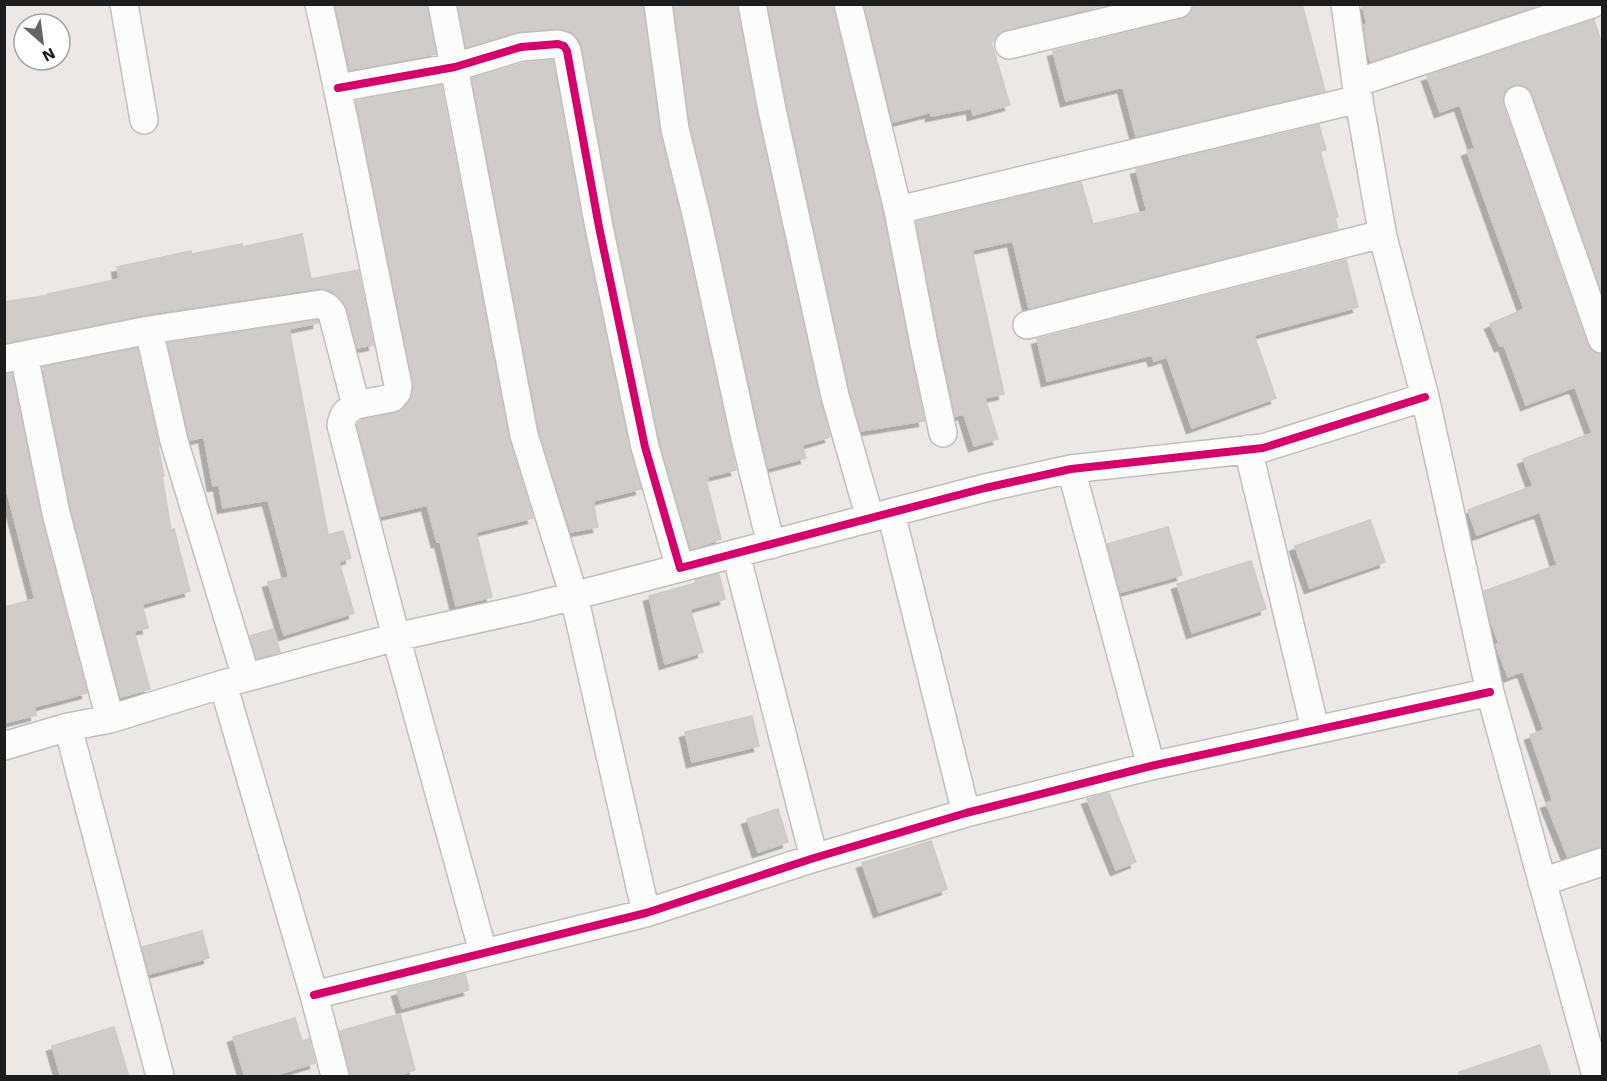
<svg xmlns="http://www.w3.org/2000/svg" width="1607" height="1081" font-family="'Work Sans',sans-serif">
<defs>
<filter id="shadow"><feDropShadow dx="-5.5" dy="5.5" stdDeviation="0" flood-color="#0004"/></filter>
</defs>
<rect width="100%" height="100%" fill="#ebe8e5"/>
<path fill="#d0ccca" stroke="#cecac7" stroke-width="1.5" filter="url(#shadow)" d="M 335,4 L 427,4 L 436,54 L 350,70 Z
M 458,4 L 643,4 L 660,133 L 682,222 L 736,470 L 707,477 L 708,480 L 706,480 L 721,539 L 691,549 L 660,443 L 614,224 L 581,43 L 577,37 L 570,31 L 557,28 L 516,32 L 466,47 Z
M 674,4 L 737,4 L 757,113 L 820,399 L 830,437 L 802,445 L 806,458 L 768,468 L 712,215 L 690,126 Z
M 768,4 L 833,4 L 883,213 L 924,421 L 861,431 L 850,392 L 787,107 Z
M 864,4 L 1109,4 L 1005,30 L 998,34 L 994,41 L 991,42 L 1010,105 L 973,115 L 972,108 L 931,116 L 931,112 L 893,122 Z
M 1193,4 L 1302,4 L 1325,91 L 1136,136 L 1123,87 L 1066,101 L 1053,51 L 1182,19 L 1189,15 L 1193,9 Z
M 1362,4 L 1541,4 L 1371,61 L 1368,53 L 1364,25 L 1367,24 Z
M 1594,20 L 1602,44 L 1602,293 L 1533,95 L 1528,88 L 1521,85 L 1513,85 L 1506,89 L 1502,98 L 1503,105 L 1587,344 L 1592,351 L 1602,354 L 1602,847 L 1597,847 L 1568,857 L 1546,803 L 1553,801 L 1530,735 L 1544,730 L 1523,671 L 1508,677 L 1496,645 L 1499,643 L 1490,620 L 1484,591 L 1557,565 L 1540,512 L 1477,535 L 1468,510 L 1533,486 L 1523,459 L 1592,433 L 1575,387 L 1526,405 L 1504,345 L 1500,346 L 1490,324 L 1524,309 L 1467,151 L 1475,148 L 1460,105 L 1440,112 L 1427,76 Z
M 553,60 L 584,230 L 630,450 L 641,489 L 593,501 L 598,527 L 571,532 L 539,431 L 472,78 L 524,63 Z
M 441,85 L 509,438 L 533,518 L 476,532 L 492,597 L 456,606 L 440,541 L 437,542 L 427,505 L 381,516 L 357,425 L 362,420 L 395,413 L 407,406 L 412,395 L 414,387 L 356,101 Z
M 1319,125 L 1326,150 L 1320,151 L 1338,217 L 1335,218 L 1338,229 L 1029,308 L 1013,241 L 972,250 L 1004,394 L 985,398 L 998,439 L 974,446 L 964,414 L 955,416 L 916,222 L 1081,182 L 1093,224 L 1147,211 L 1136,169 Z
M 302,234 L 311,279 L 358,270 L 374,345 L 357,348 L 347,309 L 344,303 L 334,293 L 327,290 L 319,288 L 147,314 L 4,343 L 4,302 L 49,295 L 48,294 L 119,279 L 117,267 L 191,251 L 192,254 L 242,244 L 242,247 Z
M 1346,260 L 1358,307 L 1254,335 L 1276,398 L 1192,428 L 1167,357 L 1154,361 L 1152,355 L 1047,381 L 1037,339 Z
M 318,320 L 318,323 L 289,329 L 328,535 L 343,531 L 351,558 L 339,562 L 354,613 L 284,635 L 268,582 L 289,577 L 268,500 L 223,508 L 219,485 L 213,486 L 204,437 L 190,440 L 168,343 Z
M 137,348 L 159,446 L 158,447 L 164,476 L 162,476 L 171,530 L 174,529 L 190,591 L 142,604 L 148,628 L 134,631 L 150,689 L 121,697 L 71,509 L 43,367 Z
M 4,374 L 12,374 L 41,516 L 87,693 L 34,707 L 36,715 L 4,723 L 4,607 L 35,599 L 4,480 Z
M 1370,520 L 1385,562 L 1310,588 L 1295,546 Z
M 1168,527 L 1182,575 L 1121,592 L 1107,544 Z
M 1251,561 L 1266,609 L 1192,633 L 1177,584 Z
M 719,574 L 725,599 L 690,609 L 703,652 L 665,664 L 649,596 L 696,583 L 695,580 Z
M 273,629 L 280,652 L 257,658 L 250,636 Z
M 752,716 L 759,746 L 692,762 L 685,732 Z
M 1109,793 L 1136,862 L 1116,870 L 1087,799 Z
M 778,809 L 788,842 L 758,852 L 747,819 Z
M 931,841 L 947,889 L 879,912 L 862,863 Z
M 202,931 L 209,958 L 149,974 L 142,947 Z
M 465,974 L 469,990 L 402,1008 L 397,991 Z
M 400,1014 L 415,1070 L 393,1077 L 350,1077 L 340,1031 Z
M 295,1018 L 302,1041 L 309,1039 L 315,1063 L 269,1077 L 245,1077 L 233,1037 Z
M 114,1027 L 129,1077 L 61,1077 L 52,1046 Z
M 1540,1045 L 1551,1077 L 1459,1077 L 1459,1072 Z"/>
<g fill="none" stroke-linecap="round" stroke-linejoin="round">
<defs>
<path id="minor" d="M 124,4 L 144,120
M 442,4 L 524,435 L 574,596 L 646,913
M 658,4 L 675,129 L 697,218 L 744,434 L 771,545
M 752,4 L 772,110 L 835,396 L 870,518
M 848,4 L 898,210 L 924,344 L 943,433
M 1345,4 L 1356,83 L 1383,237 L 1425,397 L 1490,692 L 1596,1076
M 1009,45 L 1178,4
M 1356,83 L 1592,4
M 338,88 L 455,67 L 521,47 L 558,44 L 564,46 L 567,51 L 599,227 L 645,447 L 680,568 L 985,488 L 1071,469 L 1263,448 L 1425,397
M 1518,100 L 1602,339
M 898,210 L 1359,99
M 1027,325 L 1382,234
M 149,330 L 174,441 L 246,677
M 24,355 L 56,513 L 110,719
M 4,359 L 149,330 L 321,304 L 327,307 L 332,313 L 356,405 L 392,398 L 397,392 L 398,385 C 371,258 348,131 319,4
M 356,405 C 346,411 343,414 341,425 L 396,637 L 483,952
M 1248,449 L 1315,729
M 1071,469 L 1151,766
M 891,513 L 966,813
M 736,554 L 814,858
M 68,727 L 160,1076
M 4,746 L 68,727 L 110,719 L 223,684
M 1542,882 L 1602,862
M 314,995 L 646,913 L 814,858 L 966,813 L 1151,766 L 1490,692
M 335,1076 L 314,995 L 223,684 L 396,637 L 527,608 L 680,568"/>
</defs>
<use href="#minor" stroke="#c1bfbe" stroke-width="30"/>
<use href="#minor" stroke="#fcfcfb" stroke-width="27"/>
<defs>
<path id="cycleway" d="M 338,88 L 455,67 L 521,47 L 558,44 L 564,46 L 567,51 L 599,227 L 645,447 L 680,568 L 985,488 L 1071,469 L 1263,448 L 1425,397
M 314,995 L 646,913 L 814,858 L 966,813 L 1151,766 L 1490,692"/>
</defs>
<use href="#cycleway" stroke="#fff" stroke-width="11"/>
<use href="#cycleway" stroke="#d6006c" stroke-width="8"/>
</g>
<rect width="1607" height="1081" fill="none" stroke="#1d1d1d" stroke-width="12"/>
<g transform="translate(42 42) rotate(152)"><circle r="28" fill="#ffffff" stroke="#a5a5a5" stroke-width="1.5"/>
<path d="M0-4.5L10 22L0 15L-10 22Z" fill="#656463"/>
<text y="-9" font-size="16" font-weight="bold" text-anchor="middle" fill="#1d1d1d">N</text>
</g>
</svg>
